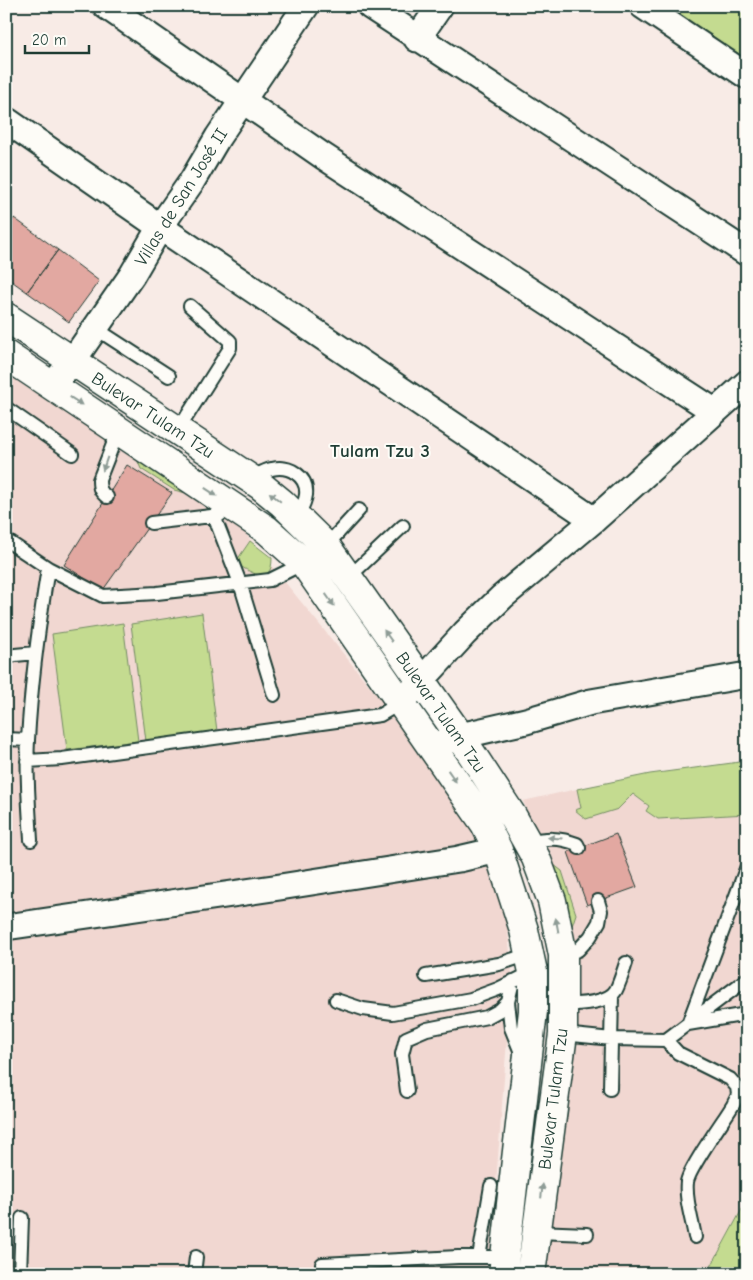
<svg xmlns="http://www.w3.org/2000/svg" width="753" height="1280" font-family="'Comic Neue',sans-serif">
<rect width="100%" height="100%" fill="#f8ebe6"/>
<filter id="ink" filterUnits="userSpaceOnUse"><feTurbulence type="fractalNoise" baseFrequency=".02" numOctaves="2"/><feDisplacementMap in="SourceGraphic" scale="10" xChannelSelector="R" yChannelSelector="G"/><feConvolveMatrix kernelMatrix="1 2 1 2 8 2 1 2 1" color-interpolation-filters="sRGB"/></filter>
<g filter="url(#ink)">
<path fill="#f1d7d1" d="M 6,370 L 231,516 L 438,770 L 504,889 L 512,975 L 489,1274 L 6,1274 Z
M 577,789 L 582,808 L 576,810 L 618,809 L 633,794 L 649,806 L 646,811 L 658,819 L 747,814 L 747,1200 L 707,1274 L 547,1274 L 576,995 L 536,831 L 523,801 Z"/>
<path fill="#c4db90" stroke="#728c62" d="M 668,6 L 747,6 L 747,64 L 666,10 Z
M 136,457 L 190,494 L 174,490 L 141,469 Z
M 250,541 L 272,558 C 272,588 249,571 235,563 Z
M 202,613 L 217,731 L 146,741 L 131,624 Z
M 123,623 L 138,741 L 67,750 L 52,634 Z
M 747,761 L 747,814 L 658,819 L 646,811 L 649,806 L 633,794 L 618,809 L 586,819 L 575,810 L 581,808 L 577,789 L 650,774 Z
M 546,859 L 562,871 L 576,914 L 571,929 Z
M 747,1200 L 747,1274 L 707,1274 Z"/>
<path fill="#e2a8a1" stroke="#1f3d34" d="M 14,218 L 58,250 L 27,292 L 6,277 L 6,229 Z
M 58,250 L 99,281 L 69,322 L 27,292 Z
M 127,465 L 172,493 L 103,590 L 64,565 Z
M 616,834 L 637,887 L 587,905 L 568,852 Z"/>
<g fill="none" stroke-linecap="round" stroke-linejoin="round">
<defs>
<path id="service" d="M 95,328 L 169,376
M 6,408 L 72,454
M 178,431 L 187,416 L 230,348 L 230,341 L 190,306
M 251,478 C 257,475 265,470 272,469 C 289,465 308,476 306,495 C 305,503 301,510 297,517
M 107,497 C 100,492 99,488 99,480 L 119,429
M 214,516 L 240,583 L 274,695
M 151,523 L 220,515
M 6,540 L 48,568 L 103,596 L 157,593 L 270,580 L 304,563
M 326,546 L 359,510
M 348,578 L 403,526
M 6,658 L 15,655 L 36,653
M 6,739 L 28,740
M 27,761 L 62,759 L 380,715 L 402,702
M 31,840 C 29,807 26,773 28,740 C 31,682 39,624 48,568
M 528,842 C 546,838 559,837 577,844 L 579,848
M 747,866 L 688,1024 L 747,1014
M 563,955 L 578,950 L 590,937 L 599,922 L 601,911 L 598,901
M 426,976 L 499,964 L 529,954
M 336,1000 L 363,1009 L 393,1013 L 471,999 L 498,989 L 533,972
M 508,1002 L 511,1028 L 522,1055
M 563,1005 C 577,1004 608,1004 616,990 C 620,982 623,972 626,963
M 563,1034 L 612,1039 L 666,1040 L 678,1053 L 730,1079 L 737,1087 L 738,1095 L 733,1105 C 724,1120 689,1168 687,1182 C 685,1200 692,1219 695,1237
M 666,1040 L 747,979
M 610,1089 L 612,996
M 407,1091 L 402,1054 L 406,1038 L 427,1029 L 487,1017 L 500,1010 L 508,1002 L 513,981
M 537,1232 L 587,1234
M 479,1257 L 491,1186
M 322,1264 L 458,1257 L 505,1257
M 20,1274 L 22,1218
M 194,1274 L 196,1257"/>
<path id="minor" d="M 106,6 L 323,156 L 714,411
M 370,6 L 747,253
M 643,6 L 747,76
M 417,39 L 440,6
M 6,120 L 160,227 L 594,520
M 52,385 L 72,362 L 132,275 L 160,227 L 192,181 L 218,137 L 306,6
M 409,694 L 465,633 L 502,597 L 594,520 L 747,383
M 442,743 L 460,736 L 526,721 L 591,702 L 747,675
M 6,927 L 280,887 L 459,859 L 498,850"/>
<path id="secondary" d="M 6,317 L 260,485 L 282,503 L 326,546 L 460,736 L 513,817 L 536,858 L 552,901 L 563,955 L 563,1034 L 531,1274
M 6,355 L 267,530 L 304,563 L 485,824 L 498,850 L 524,930 L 533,972 L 533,1011 L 503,1274"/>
</defs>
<use href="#service" stroke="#1f3d34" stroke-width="16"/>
<use href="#minor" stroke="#1f3d34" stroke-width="29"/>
<use href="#secondary" stroke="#1f3d34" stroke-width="31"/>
<use href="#service" stroke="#fdfcf7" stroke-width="12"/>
<use href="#minor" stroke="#fdfcf7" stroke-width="25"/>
<use href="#secondary" stroke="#fdfcf7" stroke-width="28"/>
</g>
<defs><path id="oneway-solid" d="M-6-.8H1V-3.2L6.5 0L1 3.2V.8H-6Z" transform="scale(1.25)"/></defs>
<g fill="#8e9c96">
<use href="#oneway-solid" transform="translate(76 401) rotate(33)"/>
<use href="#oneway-solid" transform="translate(105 464) rotate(109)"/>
<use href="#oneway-solid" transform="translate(211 492) rotate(34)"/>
<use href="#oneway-solid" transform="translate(275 497) rotate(-141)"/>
<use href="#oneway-solid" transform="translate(330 600) rotate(55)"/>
<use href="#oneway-solid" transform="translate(388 636) rotate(-125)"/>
<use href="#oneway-solid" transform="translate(452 776) rotate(55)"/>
<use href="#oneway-solid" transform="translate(555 838) rotate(-177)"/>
<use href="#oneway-solid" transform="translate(557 925) rotate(-101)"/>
<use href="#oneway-solid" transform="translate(542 1191) rotate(-83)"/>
</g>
</g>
<g text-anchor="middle" stroke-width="4" stroke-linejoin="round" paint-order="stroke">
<g font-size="18" fill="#1f3d34" stroke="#fdfcf7">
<text transform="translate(181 197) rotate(-58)" y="6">Villas de San José II</text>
<text transform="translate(153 415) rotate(33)" y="6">Bulevar Tulam Tzu</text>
<text transform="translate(441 712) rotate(55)" y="6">Bulevar Tulam Tzu</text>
<text transform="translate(553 1099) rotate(-83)" y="6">Bulevar Tulam Tzu</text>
</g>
<g font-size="19" font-weight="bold" fill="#1f3d34" stroke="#fdfcf7">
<text x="380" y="457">Tulam Tzu 3</text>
</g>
</g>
<rect width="753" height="1280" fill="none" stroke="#fdfcf7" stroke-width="25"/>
<rect x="12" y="12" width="728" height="1255" fill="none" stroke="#1f3d34" stroke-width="2" filter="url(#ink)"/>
<path d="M25 45v8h64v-8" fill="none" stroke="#1f3d34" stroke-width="2.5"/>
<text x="32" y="45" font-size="15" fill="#1f3d34" stroke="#fdfcf7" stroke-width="4" paint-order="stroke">20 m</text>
</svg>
